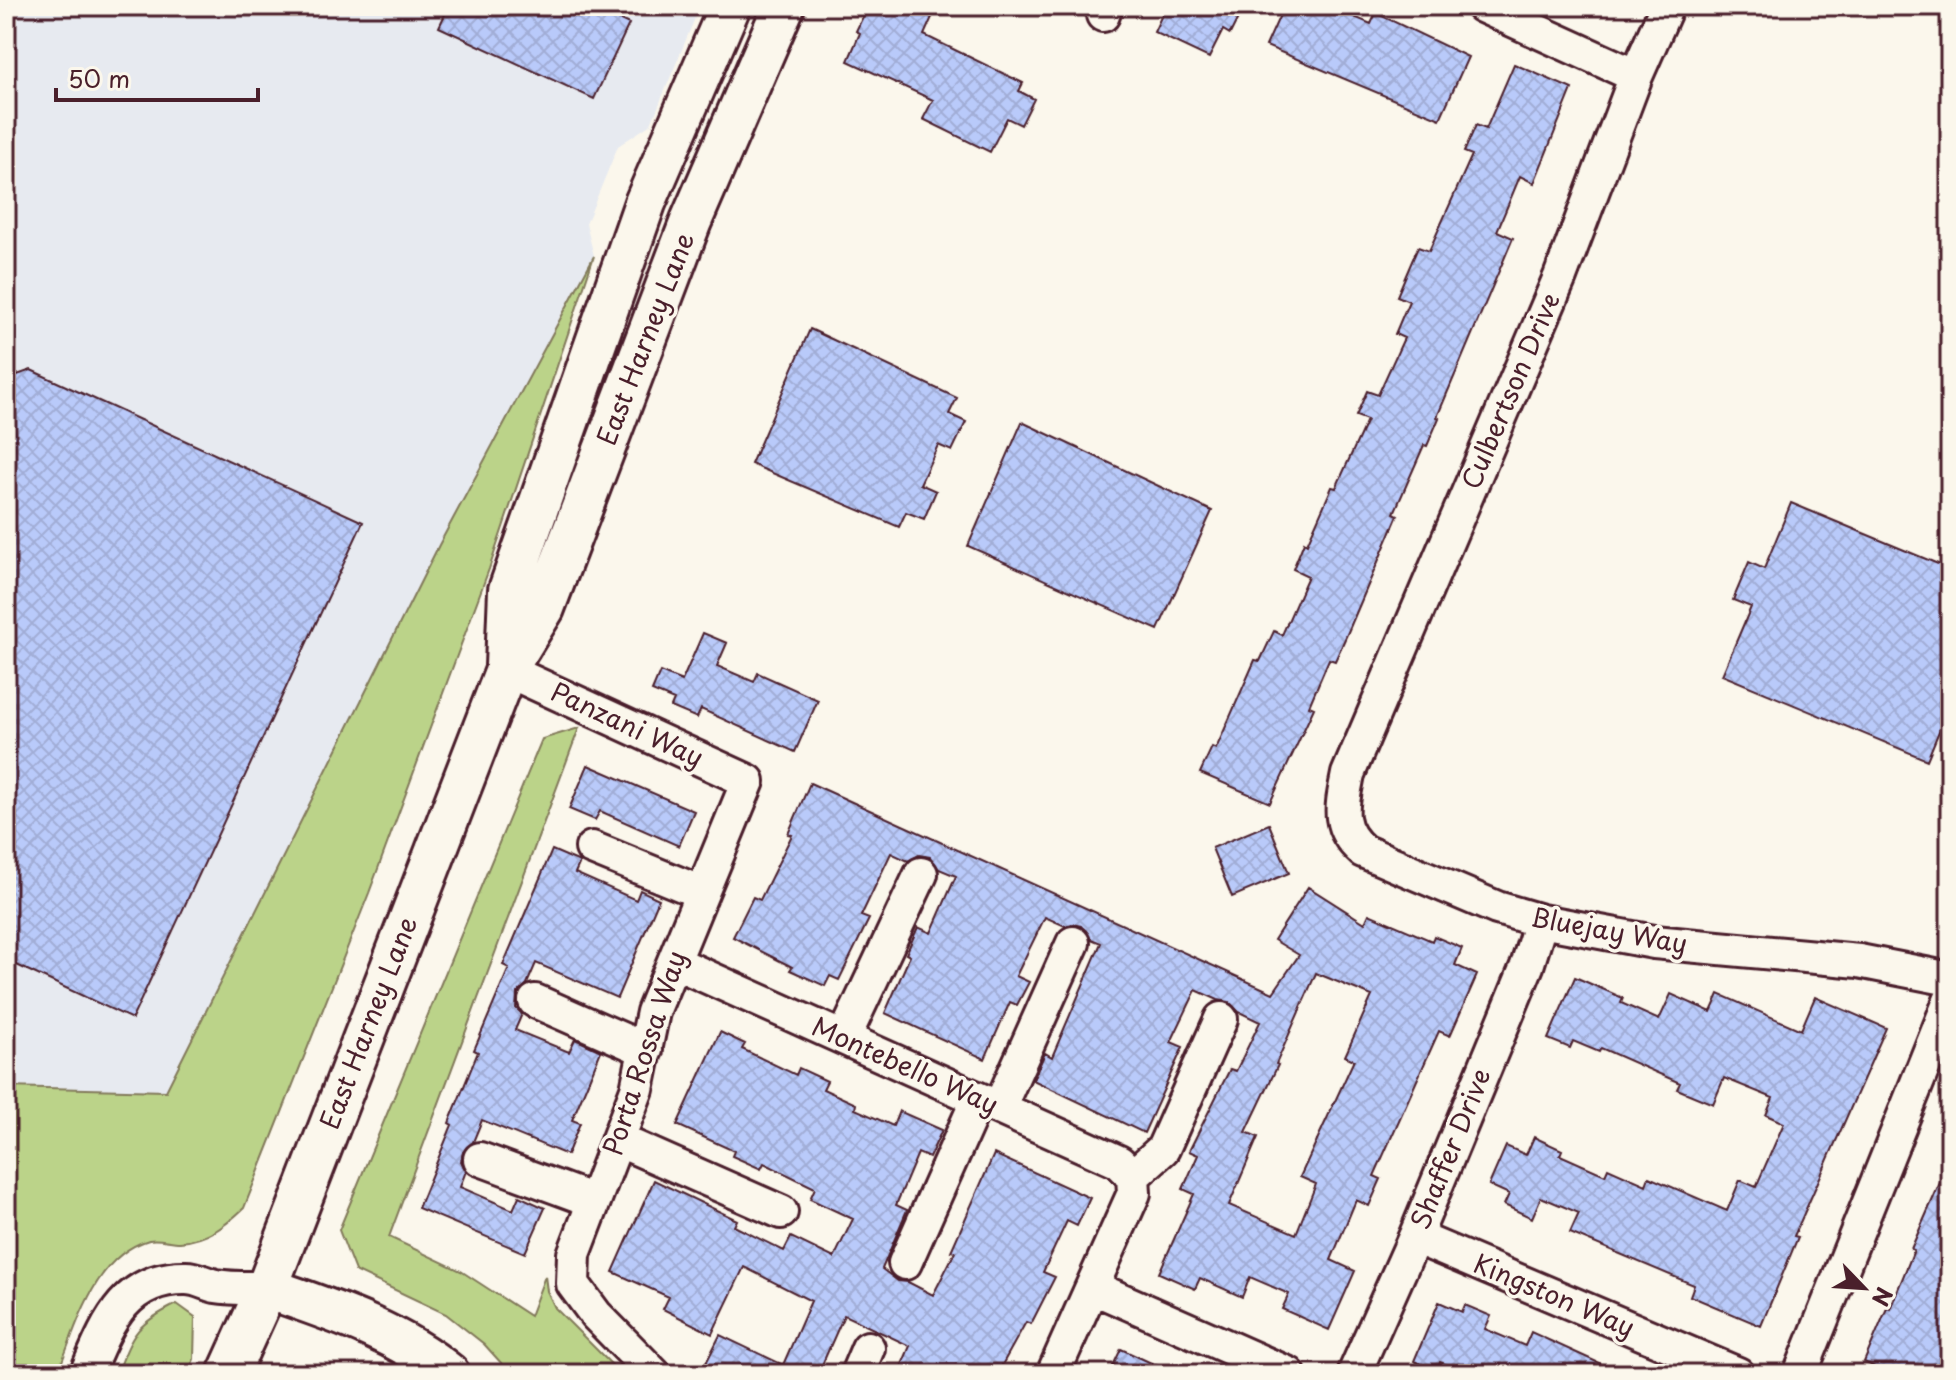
<svg xmlns="http://www.w3.org/2000/svg" width="1956" height="1380" font-family="'Playpen Sans',sans-serif">
<defs>
<pattern id="building-cross-hatch" width="8" height="8" patternUnits="userSpaceOnUse" patternTransform="scale(2)"><rect width="8" height="8" fill="#b9cafa"/><path d="M0 0l8 8M0 8l8-8" fill="none" stroke="#a1add6"/></pattern>
</defs>
<rect width="100%" height="100%" fill="#fbf7ec"/>
<filter id="ink" filterUnits="userSpaceOnUse"><feTurbulence type="fractalNoise" baseFrequency=".0125" numOctaves="2"/><feDisplacementMap in="SourceGraphic" scale="16" xChannelSelector="R" yChannelSelector="G"/><feConvolveMatrix kernelMatrix="1 2 1 2 8 2 1 2 1" color-interpolation-filters="sRGB"/></filter>
<g filter="url(#ink)">
<path fill="#e7eaf0" d="M 6,6 L 700,6 L 651,124 L 618,146 L 586,224 L 594,256 L 439,545 L 166,1091 L 6,1087 Z"/>
<path fill="#bbd389" stroke="#82795a" stroke-width="2" d="M 594,256 L 489,569 L 369,893 L 244,1208 C 225,1226 208,1240 180,1242 C 170,1242 159,1238 149,1240 C 93,1256 77,1327 57,1374 L 6,1374 L 6,1087 L 166,1091 L 439,545 Z
M 579,728 L 389,1237 L 461,1271 L 530,1316 L 545,1276 L 547,1291 L 555,1308 L 621,1374 L 511,1374 L 484,1344 L 446,1314 L 355,1271 L 339,1230 L 542,739 Z
M 177,1304 L 195,1317 L 194,1359 L 188,1374 L 117,1374 C 133,1333 136,1324 177,1304 Z"/>
<path fill="url(#building-cross-hatch)" stroke="#4a1f2b" stroke-width="2" fill-rule="evenodd" d="M 449,6 L 591,6 L 629,24 L 594,99 L 439,27 Z
M 868,6 L 937,6 L 924,35 L 1023,83 L 1019,91 L 1034,99 L 1021,125 L 1007,118 L 990,152 L 923,119 L 933,100 L 848,61 L 860,33 L 856,31 Z
M 1166,6 L 1234,6 L 1232,10 L 1240,14 L 1230,34 L 1223,30 L 1209,58 L 1154,32 Z
M 1284,6 L 1328,6 L 1371,24 L 1376,13 L 1468,57 L 1440,119 L 1266,46 Z
M 1514,64 L 1572,89 L 1534,183 L 1520,176 L 1497,231 L 1513,238 L 1437,417 L 1439,418 L 1427,446 L 1424,445 L 1394,513 L 1398,515 L 1348,632 L 1335,661 L 1329,659 L 1309,706 L 1314,708 L 1270,803 L 1200,773 L 1212,747 L 1216,749 L 1255,660 L 1260,661 L 1274,631 L 1282,635 L 1308,576 L 1293,569 L 1304,542 L 1307,544 L 1332,487 L 1336,488 L 1367,420 L 1356,416 L 1367,391 L 1378,395 L 1404,338 L 1395,334 L 1409,301 L 1397,296 L 1418,247 L 1429,251 L 1472,155 L 1464,152 L 1476,125 L 1486,129 Z
M 810,329 L 957,398 L 949,414 L 966,422 L 952,451 L 938,445 L 920,484 L 936,491 L 924,519 L 906,512 L 899,527 L 751,464 Z
M 31,370 L 363,522 L 132,1019 L 6,960 L 6,379 Z
M 1022,422 L 1212,511 L 1158,630 L 968,546 Z
M 1791,503 L 1950,569 L 1950,705 L 1927,760 L 1722,675 L 1751,607 L 1733,600 L 1749,562 L 1764,569 Z
M 703,633 L 727,643 L 717,666 L 754,682 L 758,673 L 818,700 L 795,752 L 701,709 L 697,718 L 671,707 L 674,700 L 652,691 L 660,672 L 682,681 Z
M 588,765 L 694,811 L 679,846 L 600,811 L 595,820 L 569,809 Z
M 810,783 L 1273,993 L 1299,955 L 1274,940 L 1308,887 L 1365,923 L 1369,914 L 1432,941 L 1434,936 L 1462,948 L 1455,965 L 1477,975 L 1450,1036 L 1439,1031 L 1374,1176 L 1381,1179 L 1369,1206 L 1356,1200 L 1331,1260 L 1355,1271 L 1329,1330 L 1282,1309 L 1289,1294 L 1250,1277 L 1242,1297 L 1200,1278 L 1195,1289 L 1159,1273 L 1194,1194 L 1183,1189 L 1198,1155 L 1189,1151 L 1230,1069 L 1236,1071 L 1260,1022 L 1239,1012 L 1229,1002 L 1218,1000 L 1196,990 L 1171,1042 L 1183,1047 L 1144,1133 L 1033,1080 L 1045,1053 L 1052,1057 L 1101,943 L 1091,939 L 1081,926 L 1072,924 L 1065,926 L 1045,917 L 1016,976 L 1029,982 L 1017,1005 L 1010,1002 L 985,1059 L 885,1013 L 910,956 L 906,954 L 918,927 L 931,933 L 956,876 L 939,869 L 930,857 L 919,855 L 908,861 L 891,853 L 861,916 L 869,919 L 839,980 L 830,976 L 825,986 L 790,970 L 792,967 L 733,937 L 753,897 L 760,900 L 792,835 L 788,834 ZM 1316,973 L 1372,996 L 1345,1056 L 1354,1060 L 1300,1177 L 1316,1184 L 1296,1234 L 1229,1205 L 1258,1137 L 1246,1132 L 1278,1065 L 1276,1064 Z
M 1269,824 L 1289,873 L 1232,897 L 1212,848 Z
M 552,850 L 580,862 L 575,873 L 636,900 L 640,890 L 659,899 L 617,998 L 536,963 L 527,984 L 517,994 L 516,1008 L 522,1014 L 515,1030 L 569,1052 L 575,1039 L 601,1051 L 572,1120 L 580,1123 L 567,1155 L 482,1120 L 473,1142 L 463,1152 L 461,1161 L 466,1171 L 460,1187 L 513,1210 L 519,1196 L 545,1208 L 525,1253 L 418,1208 L 452,1125 L 449,1123 L 478,1052 L 474,1050 L 509,968 L 503,965 Z
M 1575,977 L 1623,998 L 1621,1003 L 1659,1020 L 1671,994 L 1711,1012 L 1719,994 L 1801,1030 L 1815,997 L 1886,1028 L 1794,1236 L 1798,1237 L 1761,1326 L 1690,1296 L 1694,1285 L 1570,1233 L 1579,1213 L 1541,1197 L 1532,1218 L 1504,1205 L 1509,1194 L 1489,1185 L 1506,1146 L 1526,1155 L 1534,1137 L 1562,1150 L 1560,1155 L 1605,1175 L 1608,1168 L 1646,1185 L 1649,1177 L 1727,1211 L 1740,1180 L 1756,1187 L 1784,1123 L 1766,1115 L 1773,1098 L 1724,1078 L 1713,1104 L 1677,1089 L 1680,1083 L 1601,1048 L 1599,1052 L 1573,1041 L 1570,1048 L 1548,1039 Z
M 720,1032 L 745,1044 L 742,1049 L 796,1075 L 799,1068 L 827,1081 L 823,1089 L 856,1104 L 855,1109 L 893,1126 L 899,1111 L 942,1130 L 929,1158 L 918,1153 L 896,1205 L 907,1210 L 882,1269 L 898,1281 L 908,1282 L 933,1295 L 955,1252 L 951,1251 L 994,1154 L 1090,1198 L 1077,1226 L 1067,1221 L 1043,1272 L 1055,1277 L 1031,1324 L 1026,1322 L 997,1374 L 898,1374 L 910,1346 L 844,1315 L 818,1374 L 719,1374 L 704,1367 L 720,1335 L 783,1365 L 811,1301 L 744,1267 L 712,1334 L 663,1309 L 669,1297 L 613,1272 L 654,1180 L 737,1220 L 734,1226 L 784,1251 L 791,1237 L 834,1258 L 853,1219 L 810,1199 L 815,1188 L 764,1163 L 761,1169 L 732,1156 L 734,1151 L 677,1125 Z
M 1950,1160 L 1950,1356 L 1942,1374 L 1890,1374 L 1864,1362 L 1887,1308 L 1890,1309 L 1914,1250 L 1911,1249 Z
M 1439,1302 L 1462,1312 L 1465,1305 L 1491,1316 L 1485,1329 L 1525,1346 L 1531,1332 L 1623,1374 L 1469,1374 L 1440,1362 L 1437,1371 L 1414,1361 Z
M 1121,1349 L 1175,1374 L 1109,1374 Z"/>
<g fill="none" stroke-linecap="round" stroke-linejoin="round">
<defs>
<path id="minor" d="M 1482,6 L 1636,76
M 1667,6 L 1636,76 L 1560,277 L 1348,774 C 1342,805 1335,827 1363,851 L 1497,908 L 1541,921 L 1654,942 L 1859,961 L 1950,979
M 1103,15 L 1106,6
M 506,670 L 748,781 L 653,1012 L 637,1089 L 574,1254 L 573,1284 L 596,1315 L 654,1374
M 592,848 L 702,893
M 674,962 L 1119,1162 L 1133,1176
M 535,1001 L 646,1050
M 844,1038 L 921,874
M 999,1108 L 1073,943
M 618,1140 L 781,1212
M 480,1159 L 594,1201
M 1133,1176 L 1163,1149 L 1221,1019
M 1415,1237 L 1738,1374
M 905,1263 L 978,1099
M 1092,1287 L 1289,1374
M 86,1374 C 107,1325 124,1277 186,1278 C 197,1278 206,1284 216,1286 C 233,1289 250,1288 267,1288
M 857,1374 L 868,1348
M 1053,1374 L 1134,1193 L 1133,1176
M 1354,1374 L 1415,1237 L 1527,966 L 1541,921
M 1800,1374 L 1950,1001"/>
<path id="major" d="M 506,666 L 509,590 L 645,203 L 730,6
M 267,1288 C 330,1310 397,1331 449,1374
M 228,1374 L 267,1288 L 506,670 L 544,608 L 691,221 L 784,6"/>
</defs>
<use href="#minor" stroke="#4a1f2b" stroke-width="38"/>
<use href="#major" stroke="#4a1f2b" stroke-width="46"/>
<use href="#minor" stroke="#fbf7ec" stroke-width="32"/>
<use href="#major" stroke="#fbf7ec" stroke-width="40"/>
</g>
</g>
<g text-anchor="middle" stroke-width="7" stroke-linejoin="round" paint-order="stroke">
<g font-size="26" fill="#4a1f2b" stroke="#fbf7ec">
<text transform="translate(646 339) rotate(-69)" y="9">East Harney Lane</text>
<text transform="translate(1511 391) rotate(-67)" y="9">Culbertson Drive</text>
<text transform="translate(627 725) rotate(25)" y="9">Panzani Way</text>
<text transform="translate(1609 931) rotate(10)" y="9">Bluejay Way</text>
<text transform="translate(369 1023) rotate(-69)" y="9">East Harney Lane</text>
<text transform="translate(645 1053) rotate(-72)" y="9">Porta Rossa Way</text>
<text transform="translate(905 1066) rotate(24)" y="9">Montebello Way</text>
<text transform="translate(1451 1149) rotate(-68)" y="9">Shaffer Drive</text>
<text transform="translate(1554 1296) rotate(23)" y="9">Kingston Way</text>
</g>
</g>
<rect width="1956" height="1380" fill="none" stroke="#fbf7ec" stroke-width="32"/>
<rect x="16" y="16" width="1924" height="1348" fill="none" stroke="#4a1f2b" stroke-width="3" filter="url(#ink)"/>
<g transform="translate(1864 1288) rotate(115)" stroke="#fbf7ec" stroke-width="6" paint-order="stroke">
<path d="M0-6L14 30L0 20L-14 30Z" fill="#4a1f2b"/>
<text y="-12" font-size="22" font-weight="bold" text-anchor="middle" fill="#4a1f2b">N</text>
</g>
<path d="M56 88v12h202v-12" fill="none" stroke="#4a1f2b" stroke-width="4"/>
<text x="68" y="88" font-size="24" fill="#4a1f2b" stroke="#fbf7ec" stroke-width="6" paint-order="stroke">50 m</text>
</svg>
